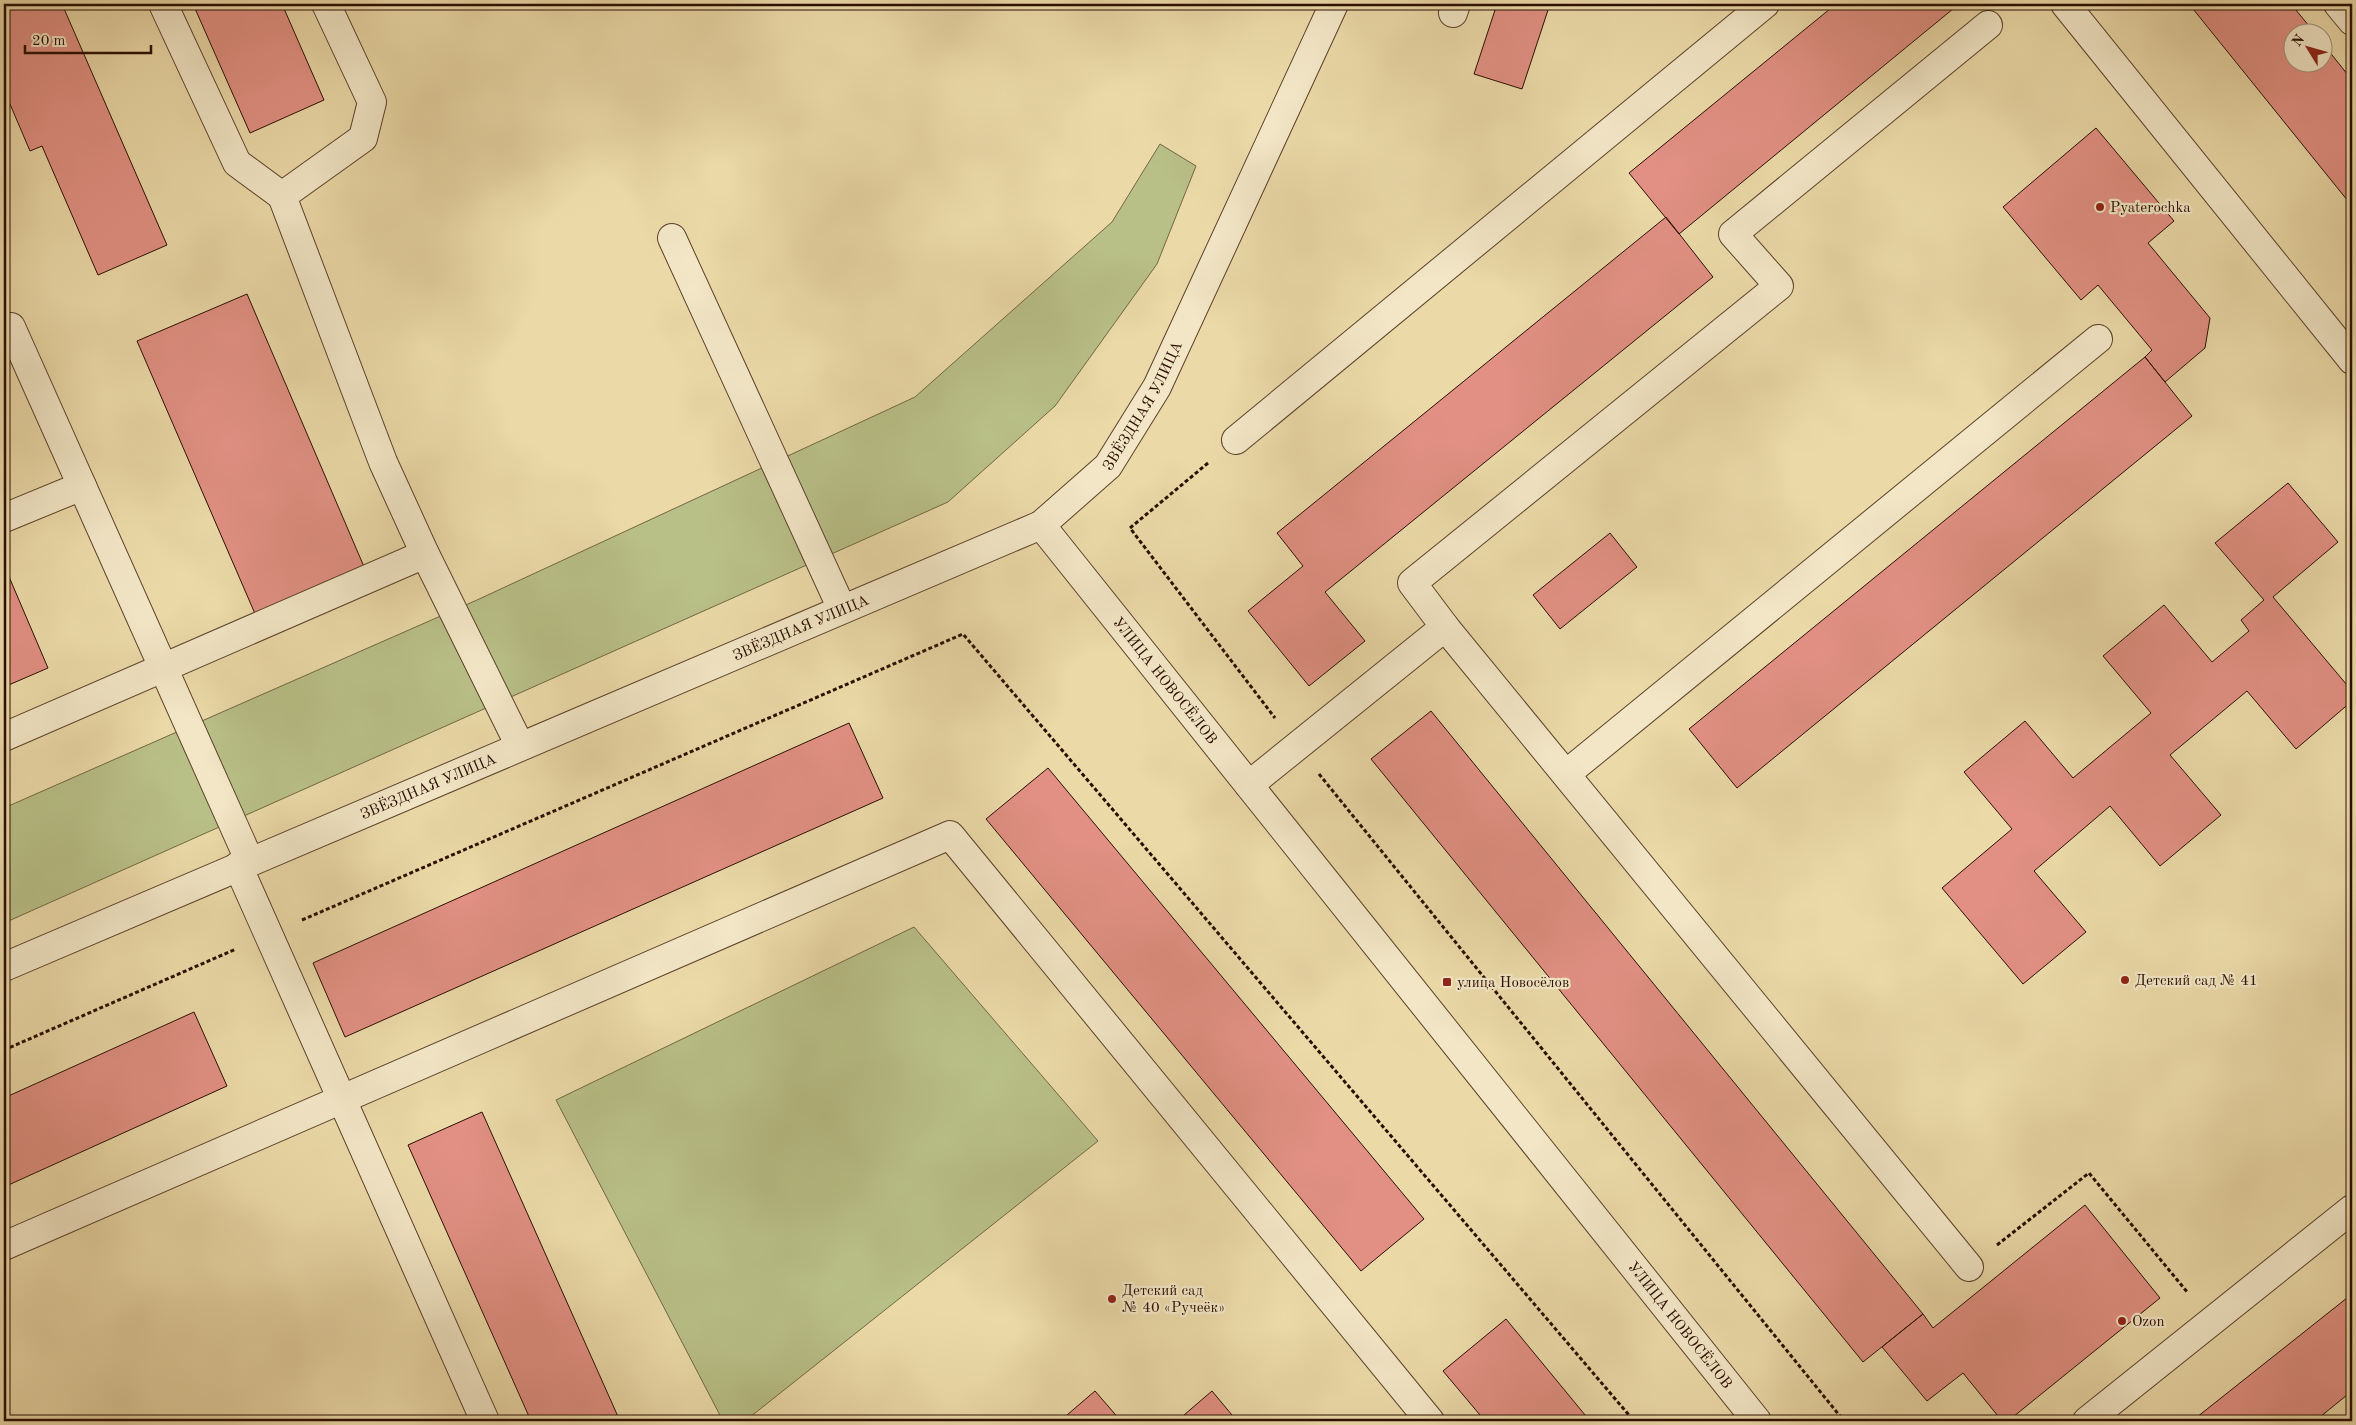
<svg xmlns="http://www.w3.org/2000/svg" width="2356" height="1425" font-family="'Old Standard TT',serif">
<rect width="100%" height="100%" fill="#ebd9a8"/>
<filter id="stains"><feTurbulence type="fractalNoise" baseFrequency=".004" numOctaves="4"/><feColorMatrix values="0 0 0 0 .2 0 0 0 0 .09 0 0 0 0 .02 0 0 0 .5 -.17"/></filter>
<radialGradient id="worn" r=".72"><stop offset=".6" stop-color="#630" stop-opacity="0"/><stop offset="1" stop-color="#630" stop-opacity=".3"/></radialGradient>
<path fill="#b8bf87" stroke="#726644" d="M 1160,144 L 1196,166 L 1157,264 L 1055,406 L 948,502 L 4,923 L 4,808 L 477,600 L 915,397 L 1112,222 Z
M 914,927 L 1098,1141 L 745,1421 L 723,1421 L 556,1100 Z"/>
<path fill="#e19083" stroke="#2b0e00" d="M 4,4 L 62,4 L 167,245 L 98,275 L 42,146 L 30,151 L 4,90 Z
M 193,4 L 282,4 L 324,100 L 250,133 Z
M 1497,4 L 1550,4 L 1522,89 L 1474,74 Z
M 1836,4 L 1959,4 L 1679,234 L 1629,173 Z
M 2189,4 L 2291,4 L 2314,32 L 2294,32 L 2294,62 L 2324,62 L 2324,45 L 2352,80 L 2352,206 Z
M 2096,128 L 2174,221 L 2148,243 L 2210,318 L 2205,348 L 2165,382 L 2145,357 L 2152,350 L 2098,285 L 2081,300 L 2003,207 Z
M 1666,217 L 1713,277 L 1325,592 L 1365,641 L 1309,686 L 1248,611 L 1303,566 L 1277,533 Z
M 247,294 L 365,569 L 256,616 L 137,341 Z
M 2145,357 L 2192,416 L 1737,788 L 1689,729 Z
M 2288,483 L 2338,542 L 2273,597 L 2352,691 L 2352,701 L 2296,749 L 2247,691 L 2170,755 L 2221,815 L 2160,866 L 2110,806 L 2034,871 L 2086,932 L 2023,984 L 1942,888 L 2012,829 L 1964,772 L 2025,721 L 2073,778 L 2151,713 L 2103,656 L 2164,605 L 2212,662 L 2249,631 L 2241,620 L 2264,600 L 2215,543 Z
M 1610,533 L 1637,567 L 1560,629 L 1533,595 Z
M 4,565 L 48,668 L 4,687 Z
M 1431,711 L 1923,1314 L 1863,1362 L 1371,759 Z
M 849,723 L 883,798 L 345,1037 L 313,963 Z
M 1048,768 L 1424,1219 L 1361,1271 L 986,819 Z
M 194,1012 L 227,1086 L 4,1187 L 4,1098 Z
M 482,1112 L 620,1421 L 531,1421 L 408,1145 Z
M 2085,1205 L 2160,1298 L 2008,1421 L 2002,1421 L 1963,1373 L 1927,1401 L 1882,1347 L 1923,1314 L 1933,1328 Z
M 2352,1294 L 2352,1391 L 2315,1421 L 2192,1421 Z
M 1506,1319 L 1590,1421 L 1485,1421 L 1443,1371 Z
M 1095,1391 L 1121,1421 L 1060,1421 Z
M 1212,1391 L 1237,1421 L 1177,1421 Z"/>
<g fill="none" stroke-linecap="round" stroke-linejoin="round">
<defs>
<g id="minor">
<path d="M 163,4 L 237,163 L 282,196"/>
<path d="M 326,4 L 372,102 L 363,138 L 282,196 L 383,462 L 425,554 L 520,746"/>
<path d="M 2065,4 L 2352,360"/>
<path d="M 2338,4 L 2352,21"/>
<path d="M 1453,13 L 1456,4"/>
<path d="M 672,238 L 842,609"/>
<path d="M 11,327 L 250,862"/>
<path d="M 1236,440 L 1765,4"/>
<path d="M 4,518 L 82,486"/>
<path id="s1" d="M 1041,525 L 1757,1421"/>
<path d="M 1445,627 L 1969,1267"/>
<path d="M 4,737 L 425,554"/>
<path d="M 1566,774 L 2098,339"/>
<path d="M 1249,785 L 1445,627 L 1412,583 L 1779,286 L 1733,234 L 1988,25"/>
<path d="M 238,866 L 485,1421"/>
<path id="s2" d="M 4,967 L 1041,525 L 1108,466 L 1157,387 L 1334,4"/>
<path d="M 4,1246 L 950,835 L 1430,1421"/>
<path d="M 2087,1421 L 2352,1209"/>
</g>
</defs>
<use href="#minor" stroke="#5b412a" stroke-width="30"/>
<path stroke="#2b0e00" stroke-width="3" stroke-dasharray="4 2.5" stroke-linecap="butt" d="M 1208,463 L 1130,528 L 1275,718
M 1319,774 L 1844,1421
M 302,920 L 963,634 L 1634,1421
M 4,1050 L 236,949
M 1997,1245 L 2089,1173 L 2188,1293"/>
<use href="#minor" stroke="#f2e6c6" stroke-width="28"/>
</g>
<g fill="#8f2418" stroke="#f2e6c6" stroke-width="2">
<circle cx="2100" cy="207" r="5"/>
<circle cx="2125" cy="980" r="5"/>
<rect x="1442" y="977" width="10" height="10" rx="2.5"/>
<circle cx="1112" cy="1299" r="5"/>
<circle cx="2122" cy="1321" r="5"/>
</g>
<g text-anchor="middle" stroke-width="4.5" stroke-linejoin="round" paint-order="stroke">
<g font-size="15" fill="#2b0e00" stroke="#f2e6c6" text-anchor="start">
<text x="2110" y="212">Pyaterochka</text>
<text x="2135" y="985">Детский сад № 41</text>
<text x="1457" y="987">улица Новосёлов</text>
<text x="1122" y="1295">Детский сад<tspan x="1122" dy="17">№ 40 «Ручеёк»</tspan></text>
<text x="2132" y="1326">Ozon</text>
</g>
<g font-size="15" fill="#2b0e00" stroke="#f2e6c6">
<text dy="5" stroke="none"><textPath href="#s2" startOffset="1286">ЗВЁЗДНАЯ УЛИЦА</textPath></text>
<text dy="5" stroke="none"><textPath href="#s2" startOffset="866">ЗВЁЗДНАЯ УЛИЦА</textPath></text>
<text dy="5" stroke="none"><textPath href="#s1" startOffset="199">УЛИЦА НОВОСЁЛОВ</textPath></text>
<text dy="5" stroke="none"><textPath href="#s2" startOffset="461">ЗВЁЗДНАЯ УЛИЦА</textPath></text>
<text dy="5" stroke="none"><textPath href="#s1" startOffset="1024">УЛИЦА НОВОСЁЛОВ</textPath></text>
</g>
</g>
<rect width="2356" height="1425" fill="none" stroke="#ebd9a8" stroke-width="20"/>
<rect x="5" y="5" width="2346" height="1415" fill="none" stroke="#2b0e00" stroke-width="2.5"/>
<rect x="10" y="10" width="2336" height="1405" fill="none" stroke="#2b0e00"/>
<g transform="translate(2308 48) rotate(307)"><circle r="24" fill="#f2e6c6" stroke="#a29077"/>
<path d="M0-4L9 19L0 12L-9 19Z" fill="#8f2418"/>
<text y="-8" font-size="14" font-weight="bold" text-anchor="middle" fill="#2b0e00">N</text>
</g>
<path d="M25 45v8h126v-8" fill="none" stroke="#2b0e00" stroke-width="2.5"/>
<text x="32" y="45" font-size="15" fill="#2b0e00" stroke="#f2e6c6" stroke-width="4" paint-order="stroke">20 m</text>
<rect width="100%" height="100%" filter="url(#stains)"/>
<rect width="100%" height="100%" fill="url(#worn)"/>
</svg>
